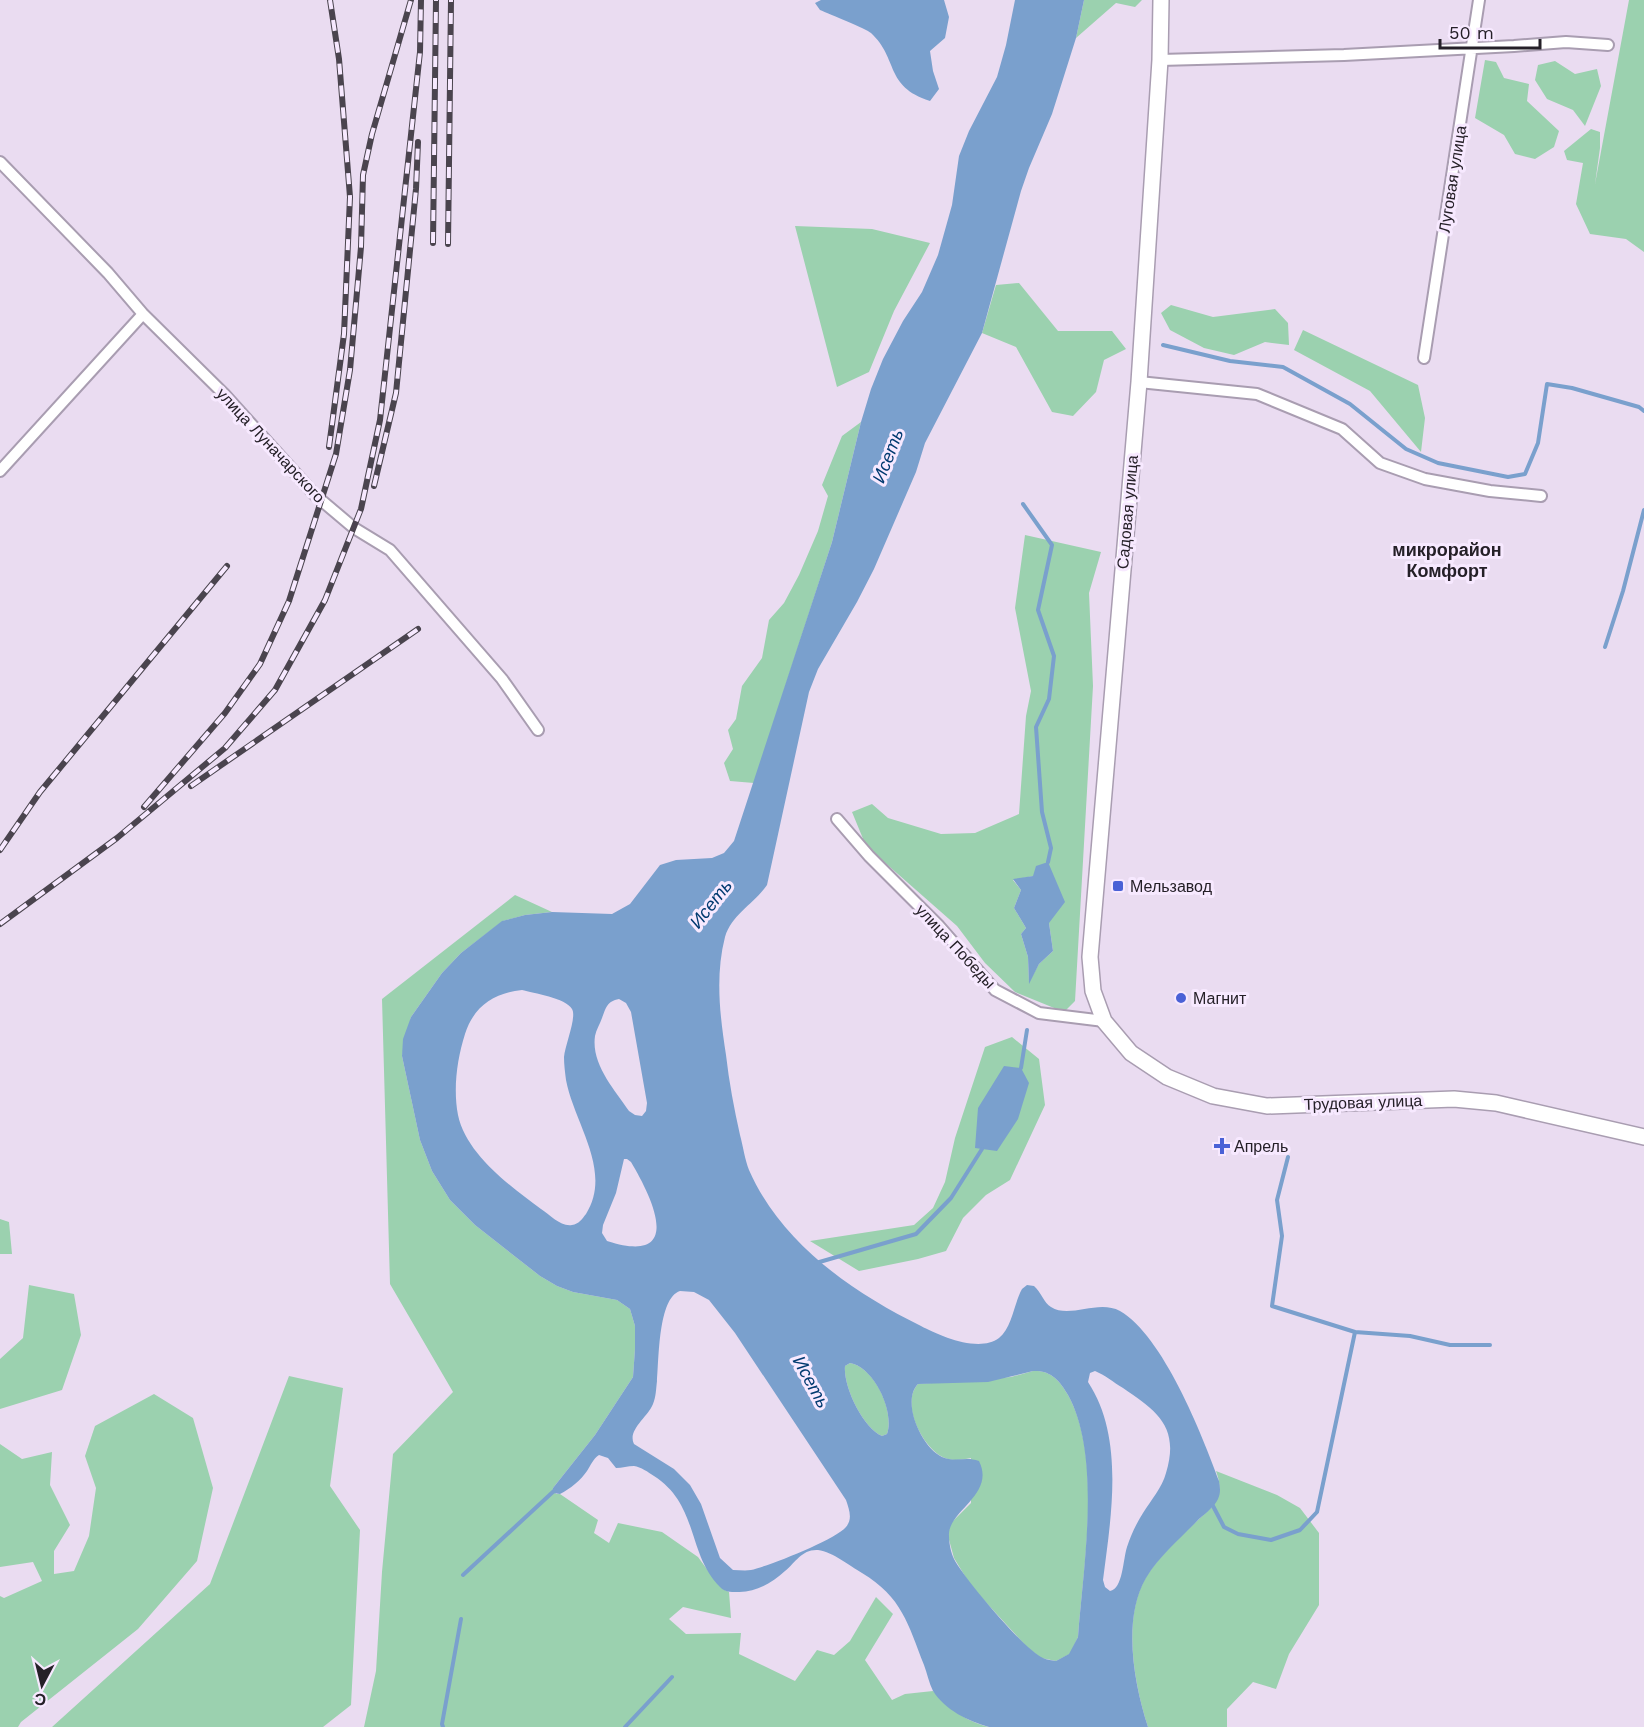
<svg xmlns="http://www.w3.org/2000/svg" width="1644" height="1727" font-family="'Work Sans',sans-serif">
<rect width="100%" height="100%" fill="#eadcf1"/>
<path fill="#9bd1af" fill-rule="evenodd" d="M 1084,0 L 1142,0 L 1135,7 L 1116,3 L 1076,38 Z
M 1629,0 L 1644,0 L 1644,252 L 1626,239 L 1590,234 L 1576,204 L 1583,163 L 1567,160 L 1564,151 L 1591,129 L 1600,132 L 1600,148 L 1595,184 Z
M 1485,60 L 1496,62 L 1504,78 L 1529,84 L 1527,101 L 1559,131 L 1554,147 L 1535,159 L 1515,154 L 1504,135 L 1475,118 Z
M 1555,61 L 1575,74 L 1597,69 L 1601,86 L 1585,126 L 1573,110 L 1547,99 L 1535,80 L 1538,65 Z
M 795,226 L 872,229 L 930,243 L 894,311 L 869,372 L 837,387 Z
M 1019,283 L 1058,331 L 1112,331 L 1126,349 L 1104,360 L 1096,392 L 1073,416 L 1052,412 L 1016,347 L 982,333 L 996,285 Z
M 1171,305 L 1213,317 L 1275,309 L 1288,323 L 1289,345 L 1265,342 L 1234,355 L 1204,348 L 1170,330 L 1161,313 Z
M 1303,330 L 1418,385 L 1425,418 L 1421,452 L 1370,391 L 1294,350 Z
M 861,422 L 832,542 L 754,783 L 730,781 L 724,763 L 733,749 L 728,730 L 736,719 L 742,686 L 762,658 L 769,620 L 784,603 L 799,575 L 818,531 L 828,496 L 822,485 L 842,436 Z
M 1025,535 L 1101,552 L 1089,593 L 1093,686 L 1075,1001 L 1064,1012 L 1015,992 L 985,963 L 957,926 L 866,846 L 852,812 L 872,804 L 888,818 L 941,834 L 975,833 L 1019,814 L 1026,716 L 1031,691 L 1015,608 ZM 1033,876 L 1049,923 L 1053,951 L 1039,964 L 1029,982 L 1028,957 L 1021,934 L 1026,928 L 1014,908 L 1021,890 L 1013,880 Z
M 515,895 L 552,912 L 525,915 L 503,921 L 461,953 L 442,973 L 411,1017 L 402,1056 L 420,1140 L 432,1171 L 450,1200 L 475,1225 L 540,1276 L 557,1286 L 573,1292 L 617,1300 L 630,1309 L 635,1326 L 635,1349 L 633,1377 L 595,1435 L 553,1488 L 556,1494 L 560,1494 L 598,1520 L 594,1533 L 609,1543 L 618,1523 L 662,1532 L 698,1557 L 717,1583 L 723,1589 L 729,1592 L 731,1618 L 683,1607 L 669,1619 L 686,1634 L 741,1633 L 739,1654 L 795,1681 L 817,1650 L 834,1655 L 850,1641 L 876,1597 L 893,1614 L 865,1660 L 892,1700 L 905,1694 L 933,1691 C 952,1710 963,1720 989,1727 L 364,1727 L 376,1671 L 382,1572 L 393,1454 L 453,1392 L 390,1284 L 382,999 Z
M 1012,1037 L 1039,1059 L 1045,1105 L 1010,1180 L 986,1195 L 963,1218 L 946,1251 L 918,1259 L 859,1271 L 810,1241 L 914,1225 L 933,1208 L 945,1182 L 955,1138 L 985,1047 Z
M 0,1219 L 9,1222 L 12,1254 L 0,1254 Z
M 29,1285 L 74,1294 L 81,1335 L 62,1390 L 0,1409 L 0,1359 L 23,1338 Z
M 850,1363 C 874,1367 895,1411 887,1434 L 882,1436 C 863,1428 843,1386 845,1366 Z
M 1033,1371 C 1051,1370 1060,1381 1068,1395 C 1103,1458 1083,1567 1078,1637 L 1070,1654 L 1056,1661 L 1041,1658 L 1027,1647 L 971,1586 L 954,1558 L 948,1536 L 950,1524 L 971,1503 L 971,1458 C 960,1460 949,1462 939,1455 C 920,1442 901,1402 918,1384 L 1011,1377 Z
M 289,1376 L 343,1388 L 330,1486 L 360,1530 L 351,1705 L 323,1727 L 52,1727 L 210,1584 Z
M 154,1394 L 193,1418 L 213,1488 L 197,1561 L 138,1629 L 21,1722 L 18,1727 L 0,1727 L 0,1596 L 4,1598 L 42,1581 L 33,1562 L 0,1567 L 0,1444 L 22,1459 L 52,1452 L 50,1485 L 70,1525 L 54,1551 L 54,1574 L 74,1571 L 89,1536 L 96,1488 L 85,1456 L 95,1426 Z
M 1216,1471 L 1277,1495 L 1300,1508 L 1319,1533 L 1319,1605 L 1289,1654 L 1276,1689 L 1253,1682 L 1227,1709 L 1227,1727 L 1148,1727 C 1134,1684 1122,1618 1146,1577 C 1163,1550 1190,1528 1213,1506 C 1221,1493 1221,1485 1216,1471 Z"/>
<path fill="#7aa0cd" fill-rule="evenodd" d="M 821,0 L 944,0 L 949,17 L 945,38 L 930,51 L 933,71 L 939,89 L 930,101 C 884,86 899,59 871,33 C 867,29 829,14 820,10 L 815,3 Z
M 1015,0 L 1084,0 L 1076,38 L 1052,114 L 1029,168 L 1021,191 L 982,333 L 925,443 L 916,472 L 874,569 L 857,602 L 818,669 L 809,692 L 767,885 C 754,904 732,914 725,937 C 715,976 720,1016 726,1055 C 729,1082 734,1108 740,1135 C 743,1146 745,1160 749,1170 C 781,1243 852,1292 921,1326 C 940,1336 979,1353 999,1338 C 1012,1328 1014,1303 1022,1289 L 1027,1285 L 1034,1286 C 1041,1292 1044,1303 1051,1307 C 1070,1319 1098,1299 1120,1311 C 1163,1336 1202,1434 1219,1481 C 1220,1487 1221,1492 1218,1499 C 1214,1507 1206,1513 1199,1519 C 1181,1538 1160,1555 1146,1578 C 1122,1619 1134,1684 1148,1727 L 989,1727 C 968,1721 945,1710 933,1691 C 929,1683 927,1673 924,1665 C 908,1624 902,1597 862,1573 C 850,1566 833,1552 818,1550 C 802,1549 796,1562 785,1571 C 772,1583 755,1593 737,1592 C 730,1592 725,1592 720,1587 C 687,1554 699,1505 654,1476 C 648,1472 641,1467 634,1466 C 628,1466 622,1468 616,1468 L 608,1458 L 599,1455 C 593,1459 591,1465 587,1471 C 581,1480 570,1489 560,1494 L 553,1493 L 553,1488 L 595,1435 L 633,1377 L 635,1349 L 635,1326 L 630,1309 L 617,1300 L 573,1292 L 557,1286 L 540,1276 L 475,1225 L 450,1200 L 432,1171 L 420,1140 L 402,1056 L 403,1039 L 411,1017 L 442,973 L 461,953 L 502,921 L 525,915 L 552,912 L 612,914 L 630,904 L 660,865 L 676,860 L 712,858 L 724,853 L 734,841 L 832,542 L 861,422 L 871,389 L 883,359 L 903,321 L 922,292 L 938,255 L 952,205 L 959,156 L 969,131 L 997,77 L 1006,45 ZM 522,990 C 533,993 566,998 572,1009 C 577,1017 565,1045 564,1057 C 564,1065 565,1072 566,1080 C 574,1123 613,1171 586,1214 C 582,1219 579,1224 572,1225 C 561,1227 550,1215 541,1209 C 511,1187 466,1154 458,1115 C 453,1089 457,1059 465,1034 C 474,1006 494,993 522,990 ZM 619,999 L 626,1003 L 631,1012 L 647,1103 L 646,1111 L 642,1116 L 635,1115 L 629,1111 C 614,1089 591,1064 595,1036 C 596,1030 600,1024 602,1018 C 606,1008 607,1001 619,999 ZM 624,1159 L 627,1159 L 631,1162 C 653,1199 685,1266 607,1241 L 602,1233 L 603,1225 L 616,1193 ZM 680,1291 L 694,1292 L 709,1300 L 735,1333 L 846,1500 C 849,1509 853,1519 846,1527 C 835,1540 769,1566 751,1570 C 745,1571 739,1570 733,1570 L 720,1558 L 701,1504 L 690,1485 L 674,1469 L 634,1444 C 627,1430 648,1417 653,1404 C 656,1397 656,1389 657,1381 C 659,1360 658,1298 680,1291 ZM 850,1363 C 874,1367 895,1412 887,1434 L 882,1436 C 863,1428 843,1386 845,1366 ZM 1033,1371 C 1051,1370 1060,1381 1068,1395 C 1102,1457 1083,1568 1078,1637 L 1069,1654 L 1056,1661 C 1052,1660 1047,1660 1043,1658 C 1025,1651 963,1577 954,1559 C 951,1553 949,1543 949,1536 C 947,1511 996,1495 979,1461 C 965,1456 956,1463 942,1457 C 921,1447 901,1401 918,1384 L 988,1382 ZM 1095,1371 C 1105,1375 1113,1382 1123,1388 C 1157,1411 1180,1427 1166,1473 C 1162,1488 1151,1500 1143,1513 C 1136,1524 1131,1535 1127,1547 C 1123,1559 1123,1589 1110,1591 L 1105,1587 L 1103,1580 C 1111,1517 1125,1438 1088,1382 L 1090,1373 Z
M 1048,862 L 1065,902 L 1049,923 L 1053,951 L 1039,964 L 1029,984 L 1028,957 L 1021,934 L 1026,928 L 1014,908 L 1021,890 L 1013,879 L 1033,876 L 1036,866 Z
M 1004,1066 L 1021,1068 L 1029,1083 L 1018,1119 L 997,1151 L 975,1148 L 978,1108 Z"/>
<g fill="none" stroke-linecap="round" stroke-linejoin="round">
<path stroke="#7aa0cd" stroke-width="4" d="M 1163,345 L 1230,361 L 1283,367 L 1350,404 L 1406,449 L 1438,463 L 1508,477 L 1525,474 L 1538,443 L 1547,384 L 1572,388 L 1639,407 L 1644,411
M 1023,504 L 1052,545 L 1038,610 L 1054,656 L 1049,699 L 1036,727 L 1042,812 L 1051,848 L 1048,862
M 1605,647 L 1623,591 L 1644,510
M 1021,1068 L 1027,1030
M 816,1263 L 916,1234 L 951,1198 L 982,1149
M 1355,1332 L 1410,1336 L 1450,1345 L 1490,1345
M 1212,1504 L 1224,1527 L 1238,1534 L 1271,1540 L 1300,1530 L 1317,1512 L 1355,1332 L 1272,1306 L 1282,1236 L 1277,1200 L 1288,1157
M 463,1575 L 555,1490
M 443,1727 L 442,1724 L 461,1619
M 625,1727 L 672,1677"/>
<defs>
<path id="minor" d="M 1160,60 L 1344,55 L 1514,46 L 1566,42 L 1608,45
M 0,162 L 108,273 L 143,314 L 224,394 L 315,495 L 354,528 L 390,550 L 502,679 L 538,730
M 1424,358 L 1479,0
M 1139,382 L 1257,394 L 1342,429 L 1380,463 L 1425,479 L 1490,491 L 1541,496
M 0,471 L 143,314
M 837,819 L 869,856 L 939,926 L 995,990 L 1039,1013 L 1104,1021"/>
<path id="secondary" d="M 1161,0 L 1160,60 L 1139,382 L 1090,957 L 1093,991 L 1104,1021 L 1131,1053 L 1167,1077 L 1213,1096 L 1267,1106 L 1454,1099 L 1496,1103 L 1644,1137"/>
</defs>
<use href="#minor" stroke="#a99db1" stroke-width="14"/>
<use href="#secondary" stroke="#a99db1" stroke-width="18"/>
<use href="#minor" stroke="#fff" stroke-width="10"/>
<use href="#secondary" stroke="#fff" stroke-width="15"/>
<defs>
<path id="rail" d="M 433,243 L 436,0
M 448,244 L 451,0
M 329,447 L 344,334 L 350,197 L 339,59 L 330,0
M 374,486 L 396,393 L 416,189 L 418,142
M 191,786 L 418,629
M 144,807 L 225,713 L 260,664 L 289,601 L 336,454 L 350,370 L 361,247 L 363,175 L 372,134 L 411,0
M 0,850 L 40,792 L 227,566
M 0,924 L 117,838 L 225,748 L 275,690 L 325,600 L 361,509 L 380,420 L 420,52 L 421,0"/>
</defs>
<use href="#rail" stroke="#4a444e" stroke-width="6"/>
<use href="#rail" stroke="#f7e9ff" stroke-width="4" stroke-dasharray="11" stroke-linecap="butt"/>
</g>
<g fill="#4a61d6" stroke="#f7e9ff" stroke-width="2">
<rect x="1112" y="880" width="12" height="12" rx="3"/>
<circle cx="1181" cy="998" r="6"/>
<path d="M1219 1137h6v6h6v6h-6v6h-6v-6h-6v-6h6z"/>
</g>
<g text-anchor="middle" stroke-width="6" stroke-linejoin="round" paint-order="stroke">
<g font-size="16" fill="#252028" stroke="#f7e9ff">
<text transform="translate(1452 179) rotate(-81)" y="6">Луговая улица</text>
<text transform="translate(271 445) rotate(47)" y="6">улица Луначарского</text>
<text transform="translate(1127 512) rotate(-85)" y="6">Садовая улица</text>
<text transform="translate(956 946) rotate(47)" y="6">улица Победы</text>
<text transform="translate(1363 1102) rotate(-2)" y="6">Трудовая улица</text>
</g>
<g font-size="16" fill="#252028" stroke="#f7e9ff" text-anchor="start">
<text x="1130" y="892">Мельзавод</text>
<text x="1193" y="1004">Магнит</text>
<text x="1234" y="1152">Апрель</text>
</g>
<g font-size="18" font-style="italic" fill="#003a70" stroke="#f7e9ff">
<text transform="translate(888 456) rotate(-69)" y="6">Исеть</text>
<text transform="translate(711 904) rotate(-52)" y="6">Исеть</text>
<text transform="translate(811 1382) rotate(61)" y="6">Исеть</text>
</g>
<g font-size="18" font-weight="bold" fill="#252028" stroke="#f7e9ff">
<text x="1447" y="556">микрорайон<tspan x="1447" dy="21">Комфорт</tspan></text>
</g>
</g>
<g transform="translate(42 1685) rotate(187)" stroke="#f7e9ff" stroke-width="4.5" paint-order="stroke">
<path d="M0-4.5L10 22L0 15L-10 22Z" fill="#252028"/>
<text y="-9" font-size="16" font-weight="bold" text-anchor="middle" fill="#252028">С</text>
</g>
<path d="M1440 39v9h100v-9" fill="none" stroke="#252028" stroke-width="3"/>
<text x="1449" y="39" font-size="18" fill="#252028" stroke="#f7e9ff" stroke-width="4.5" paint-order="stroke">50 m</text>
</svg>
